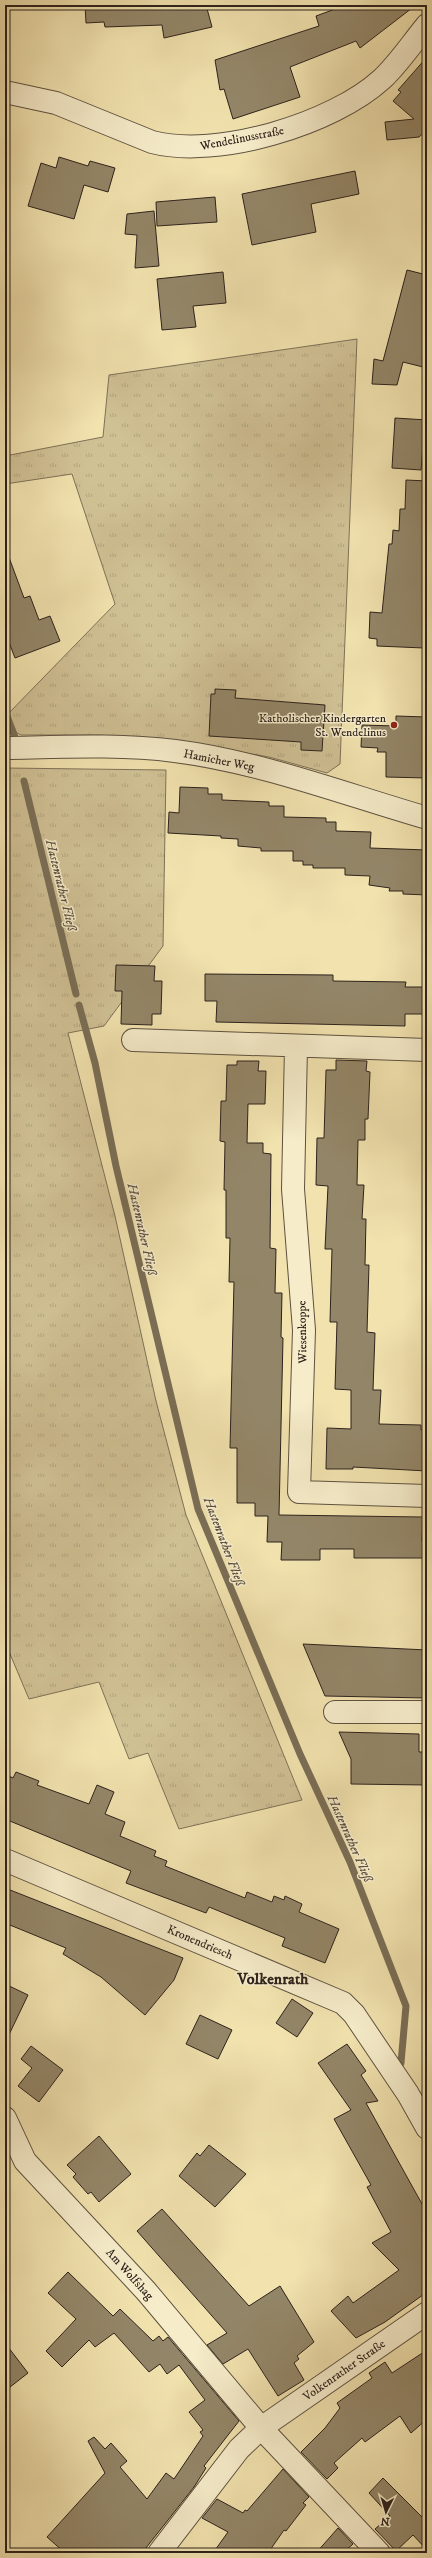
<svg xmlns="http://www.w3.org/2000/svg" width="432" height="2558" font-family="'IM FELL DW Pica',serif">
<defs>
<pattern id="grass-tufts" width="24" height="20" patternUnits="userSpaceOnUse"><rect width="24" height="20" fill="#d0c195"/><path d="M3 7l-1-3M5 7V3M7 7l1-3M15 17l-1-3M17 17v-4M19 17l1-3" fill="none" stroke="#b3a680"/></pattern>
</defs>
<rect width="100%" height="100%" fill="#f1e2ae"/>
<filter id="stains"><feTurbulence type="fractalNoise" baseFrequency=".005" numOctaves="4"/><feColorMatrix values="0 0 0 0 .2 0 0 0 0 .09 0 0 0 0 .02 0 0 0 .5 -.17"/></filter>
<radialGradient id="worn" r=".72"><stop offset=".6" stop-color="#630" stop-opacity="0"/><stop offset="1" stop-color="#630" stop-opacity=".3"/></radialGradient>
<path fill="url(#grass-tufts)" stroke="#7e7258" d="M 357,339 L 340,764 L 327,773 L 269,757 L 177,741 L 99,735 L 21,735 L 5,727 L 5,717 L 115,604 L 72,474 L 5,484 L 5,456 L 103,437 L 109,375 Z
M 5,768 L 166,770 L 163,946 L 104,1026 L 68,1033 L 115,1216 L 156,1401 L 186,1515 L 302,1800 L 179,1829 L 148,1753 L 129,1759 L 99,1682 L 29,1699 L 5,1642 Z"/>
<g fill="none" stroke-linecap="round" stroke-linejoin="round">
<path stroke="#7a6e56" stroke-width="7" d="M 5,711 L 15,737
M 24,781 L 76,994
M 79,1005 L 95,1063 L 116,1166 L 198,1509 L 300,1754 L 350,1862 L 406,2006 L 401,2063"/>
</g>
<path fill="#938668" stroke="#2d221c" d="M 85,5 L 206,5 L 212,27 L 164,38 L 162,25 L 105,27 L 104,22 L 86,23 Z
M 346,5 L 416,5 L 360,48 L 356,41 L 290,67 L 300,97 L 233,119 L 224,89 L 220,90 L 215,60 L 319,26 L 316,16 Z
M 427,57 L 427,130 L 419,137 L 387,140 L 385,122 L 414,119 L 393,101 L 401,92 L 398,90 Z
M 59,157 L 88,166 L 90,161 L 115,168 L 108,192 L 84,185 L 74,219 L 28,206 L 41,163 L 56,168 Z
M 355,171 L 359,194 L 311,204 L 316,232 L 252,245 L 242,194 Z
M 215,197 L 217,222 L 157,226 L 156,202 Z
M 154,211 L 159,266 L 135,268 L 137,235 L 125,234 L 127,214 Z
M 407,270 L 427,275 L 427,349 L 423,367 L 403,362 L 397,385 L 372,384 L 374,359 L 383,361 Z
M 223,272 L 226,303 L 193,306 L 196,327 L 162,330 L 157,279 Z
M 395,418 L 427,420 L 427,441 L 423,446 L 421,470 L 392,468 Z
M 406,480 L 427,481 L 427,605 L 424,648 L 377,646 L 377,639 L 369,638 L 370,612 L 382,613 L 389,544 L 392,544 L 393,530 L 399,531 L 400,509 L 405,509 Z
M 7,552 L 24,598 L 30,596 L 39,620 L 50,616 L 60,641 L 15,658 L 5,632 L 5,553 Z
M 215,689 L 236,690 L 235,698 L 325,705 L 322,751 L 301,750 L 301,742 L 209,736 L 211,694 L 215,694 Z
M 396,716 L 427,717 L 427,778 L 386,777 L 386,752 L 377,752 L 378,748 L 361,747 L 362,725 L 396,726 Z
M 180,787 L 208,788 L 208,794 L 222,794 L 222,800 L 269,802 L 269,806 L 284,806 L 284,817 L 326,818 L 326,822 L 336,822 L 336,831 L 371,832 L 370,848 L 427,850 L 427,895 L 403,894 L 403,891 L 389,891 L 390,888 L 369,885 L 370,876 L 345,875 L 345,868 L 313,868 L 313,865 L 303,865 L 303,861 L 293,861 L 293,851 L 261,851 L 261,848 L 238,846 L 238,839 L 221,838 L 221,836 L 168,833 L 169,812 L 179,813 Z
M 116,965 L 155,966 L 154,981 L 162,981 L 161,1014 L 152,1014 L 152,1025 L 121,1024 L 122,991 L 115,991 Z
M 205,974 L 333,975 L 333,981 L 406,982 L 405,987 L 426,987 L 425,1014 L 405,1014 L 405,1026 L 216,1022 L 217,1001 L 205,1001 Z
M 336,1060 L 367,1061 L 366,1071 L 370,1072 L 368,1119 L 365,1119 L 365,1140 L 358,1140 L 357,1185 L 364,1185 L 362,1219 L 366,1219 L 365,1265 L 369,1265 L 367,1332 L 375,1333 L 373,1390 L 381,1390 L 379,1424 L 421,1425 L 421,1430 L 427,1430 L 427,1471 L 353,1467 L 353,1469 L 326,1469 L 327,1428 L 351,1429 L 351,1390 L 335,1389 L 337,1322 L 330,1322 L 332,1249 L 325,1249 L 328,1186 L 316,1185 L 317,1138 L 324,1138 L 326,1070 L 336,1070 Z
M 237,1061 L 259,1061 L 258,1071 L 266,1071 L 265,1104 L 248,1104 L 247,1143 L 263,1143 L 263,1153 L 271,1154 L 270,1248 L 276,1249 L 275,1293 L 282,1293 L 281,1337 L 283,1338 L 279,1515 L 423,1517 L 422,1541 L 427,1541 L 427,1558 L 354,1558 L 354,1549 L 320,1549 L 320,1560 L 281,1560 L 282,1542 L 267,1542 L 268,1516 L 255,1516 L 255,1503 L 237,1503 L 237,1448 L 230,1448 L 234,1282 L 229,1282 L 230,1238 L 226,1238 L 226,1190 L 224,1190 L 225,1142 L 220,1141 L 221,1101 L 226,1101 L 227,1065 L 237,1065 Z
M 303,1644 L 427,1650 L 426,1698 L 325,1696 Z
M 339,1732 L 419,1734 L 419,1752 L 427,1752 L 427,1785 L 351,1784 L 351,1759 Z
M 16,1772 L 39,1781 L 37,1785 L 89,1804 L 97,1785 L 114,1792 L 105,1814 L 125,1822 L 120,1836 L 156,1851 L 154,1856 L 167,1861 L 165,1866 L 245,1898 L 247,1892 L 272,1902 L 274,1896 L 284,1900 L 285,1896 L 302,1904 L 299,1912 L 339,1929 L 325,1963 L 282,1946 L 285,1938 L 209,1907 L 206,1913 L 126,1883 L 131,1871 L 5,1819 L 5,1774 L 13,1778 Z
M 5,1888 L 183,1958 L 174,1980 L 145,2015 L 101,1977 L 63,1954 L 66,1948 L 5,1923 Z
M 5,1984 L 28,1995 L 5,2043 Z
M 292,1999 L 313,2013 L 297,2037 L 276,2023 Z
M 200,2015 L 232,2030 L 218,2059 L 186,2044 Z
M 347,2044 L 366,2071 L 361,2075 L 378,2101 L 366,2103 L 427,2213 L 427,2292 L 385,2322 L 356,2338 L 331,2311 L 348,2296 L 353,2303 L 399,2270 L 372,2243 L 391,2232 L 367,2187 L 371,2185 L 334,2119 L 351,2110 L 318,2063 Z
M 31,2046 L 63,2070 L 39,2102 L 18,2086 L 32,2068 L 21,2059 Z
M 99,2136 L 131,2174 L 99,2202 L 91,2192 L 88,2194 L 73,2177 L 76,2174 L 67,2165 Z
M 209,2145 L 246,2174 L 215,2207 L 179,2176 L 197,2153 L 200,2156 Z
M 162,2209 L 249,2306 L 280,2286 L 314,2342 L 297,2356 L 299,2359 L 294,2363 L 304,2380 L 278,2396 L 248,2349 L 223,2364 L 207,2345 L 227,2333 L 137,2231 Z
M 68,2272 L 113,2316 L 120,2309 L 153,2341 L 159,2336 L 163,2341 L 168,2337 L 239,2421 L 204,2466 L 206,2468 L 194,2487 L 142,2553 L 65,2553 L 47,2537 L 105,2473 L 88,2441 L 94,2437 L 105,2449 L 111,2443 L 127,2461 L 120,2467 L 147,2499 L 166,2473 L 174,2479 L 203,2436 L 200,2432 L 203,2430 L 189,2412 L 205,2400 L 179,2365 L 167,2374 L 160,2364 L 149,2372 L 114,2333 L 95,2347 L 89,2340 L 62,2367 L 46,2351 L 76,2319 L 48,2293 Z
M 5,2343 L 28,2373 L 5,2391 Z
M 427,2350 L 427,2419 L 411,2433 L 400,2416 L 365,2442 L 362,2438 L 334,2463 L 338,2468 L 327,2479 L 301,2452 L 325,2428 L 340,2408 L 337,2403 L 372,2378 L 369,2373 L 385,2362 L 392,2373 Z
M 283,2469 L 309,2497 L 303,2503 L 306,2505 L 286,2531 L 284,2530 L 268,2553 L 213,2553 L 228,2532 L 202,2518 L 217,2499 L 243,2513 L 245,2510 L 247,2511 Z
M 383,2478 L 427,2522 L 427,2550 L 413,2535 L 396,2551 L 375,2529 L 390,2516 L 369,2493 Z
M 338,2528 L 353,2544 L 343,2553 L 316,2553 Z"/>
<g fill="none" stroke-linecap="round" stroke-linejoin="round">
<defs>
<path id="minor" d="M 5,92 L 56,103 L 152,142 C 217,159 333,124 382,79 C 399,63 412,43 427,25
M 5,748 C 61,747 119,744 175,751 C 261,762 344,794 427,818
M 133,1040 L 427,1050
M 296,1046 L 293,1189 L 304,1330 L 299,1492 L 427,1496
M 335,1712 L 427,1712
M 5,1860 L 343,2003 L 354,2014 L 408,2094 L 427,2128
M 5,2118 L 25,2161 L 146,2291 L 261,2428 L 379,2553
M 159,2553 L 239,2449 L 261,2428 L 427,2313"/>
</defs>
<use href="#minor" stroke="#5e5240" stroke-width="24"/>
<use href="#minor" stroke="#f6ecca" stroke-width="22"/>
</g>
<circle fill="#8f2418" stroke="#f6ecca" stroke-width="1.5" cx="394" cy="725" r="4"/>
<g text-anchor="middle" stroke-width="3" stroke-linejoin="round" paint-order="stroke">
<g font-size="12" fill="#2d221c" stroke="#f6ecca">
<text transform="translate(242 138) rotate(-11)" y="4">Wendelinusstraße</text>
<text transform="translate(219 760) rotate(11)" y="4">Hamicher Weg</text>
<text transform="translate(302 1332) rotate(-91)" y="4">Wiesenkoppe</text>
<text transform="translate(200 1942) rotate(23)" y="4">Kronendriesch</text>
<text transform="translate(130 2274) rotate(48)" y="4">Am Wolfshag</text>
<text transform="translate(344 2370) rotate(-35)" y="4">Volkenrather Straße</text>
</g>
<g font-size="12" fill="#2d221c" stroke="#f6ecca" text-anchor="end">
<text x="386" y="722">Katholischer Kindergarten<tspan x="386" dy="14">St. Wendelinus</tspan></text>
</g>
<g font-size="13" font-style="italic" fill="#5a4e3e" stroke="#f6ecca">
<text transform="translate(62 885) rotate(76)" y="5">Hastenrather Fließ</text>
<text transform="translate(143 1229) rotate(77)" y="5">Hastenrather Fließ</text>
<text transform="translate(225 1541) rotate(69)" y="5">Hastenrather Fließ</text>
<text transform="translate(351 1838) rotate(66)" y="5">Hastenrather Fließ</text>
</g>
<g font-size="16" font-weight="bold" fill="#2d221c" stroke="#f6ecca">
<text x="273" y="1984">Volkenrath</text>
</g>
</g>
<rect width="432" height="2558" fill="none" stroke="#f1e2ae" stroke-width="20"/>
<rect x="6" y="6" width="420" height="2546" fill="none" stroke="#2d221c" stroke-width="2"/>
<rect x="10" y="10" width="412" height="2538" fill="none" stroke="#2d221c"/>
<g transform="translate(386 2512) rotate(185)" stroke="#f6ecca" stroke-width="3" paint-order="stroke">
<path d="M0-3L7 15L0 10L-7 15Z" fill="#2d221c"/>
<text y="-6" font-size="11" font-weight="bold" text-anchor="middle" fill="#2d221c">N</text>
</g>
<rect width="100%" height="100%" filter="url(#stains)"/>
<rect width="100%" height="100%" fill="url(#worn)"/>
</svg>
